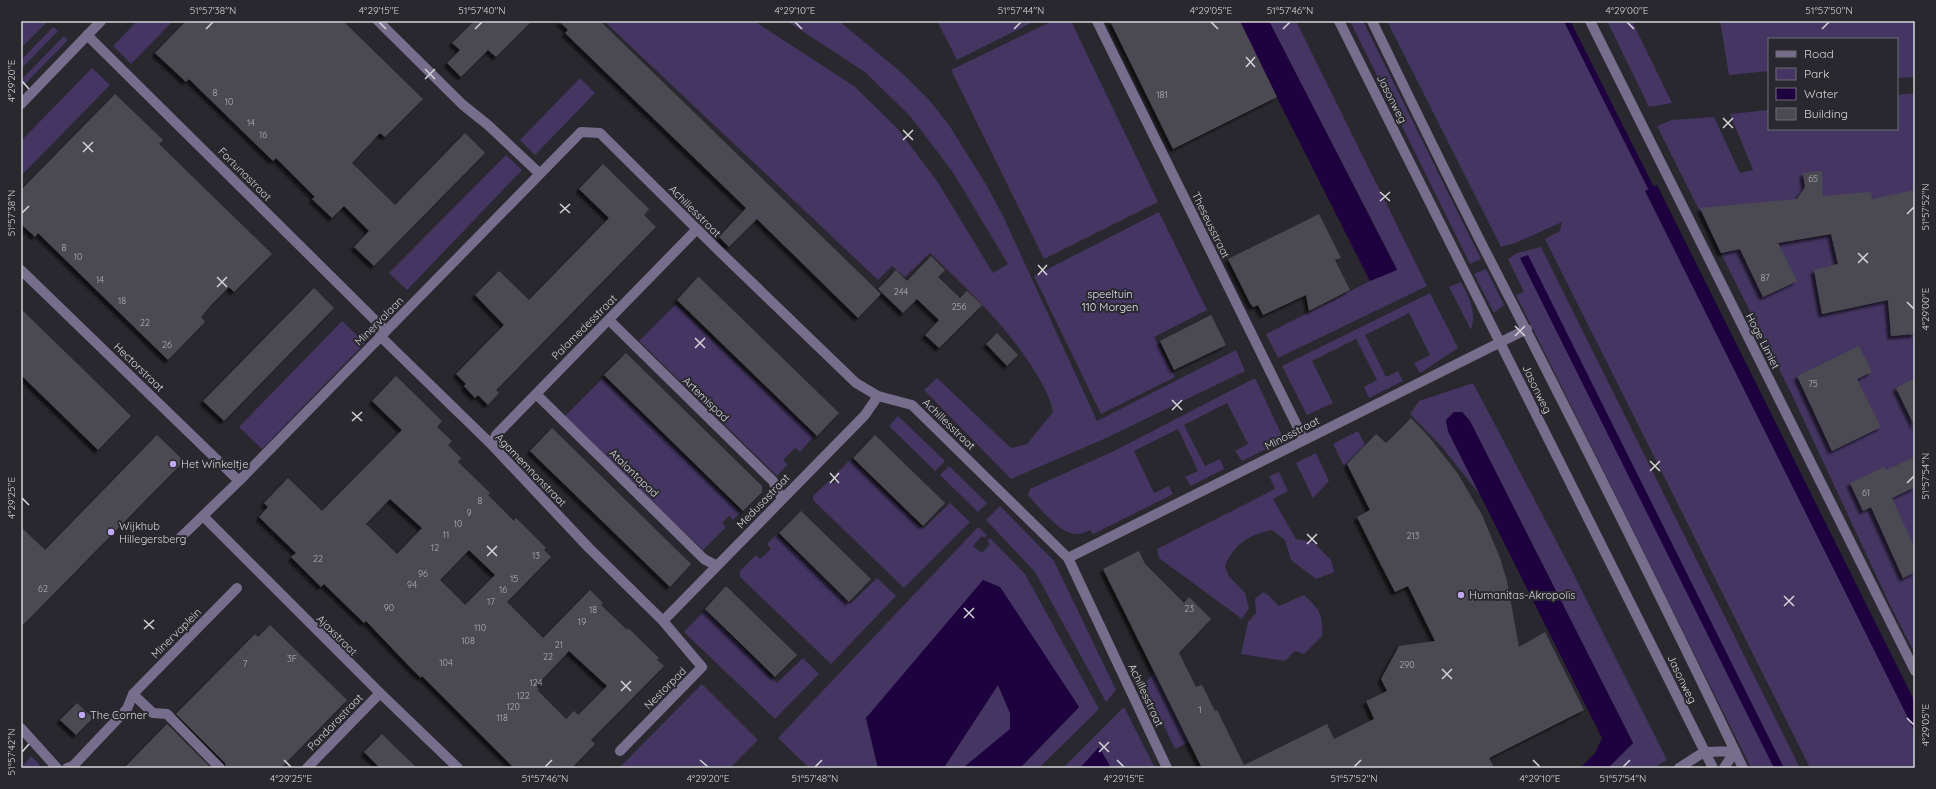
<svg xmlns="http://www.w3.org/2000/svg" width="1936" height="789" font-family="Quicksand,sans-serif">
<defs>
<filter id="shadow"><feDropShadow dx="-3.5" dy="3.5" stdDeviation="1" flood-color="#0009"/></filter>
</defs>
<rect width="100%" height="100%" fill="#29282e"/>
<path fill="#443562" d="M 21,21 L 48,21 L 21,48 Z
M 137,21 L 173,21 L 131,64 L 114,47 L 114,45 Z
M 604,21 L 754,21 L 854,86 L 897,128 L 937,181 L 993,273 L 1008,264 L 952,171 L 910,116 L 865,72 L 787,21 L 839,21 L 902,73 L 930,101 L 949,125 L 987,186 L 1004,218 L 1097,421 L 1236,350 L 1245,371 L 1104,439 L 1011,479 L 924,390 L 937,378 L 1011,448 L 1027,444 L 1053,412 C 1050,397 1042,383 1034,370 C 1006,325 968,290 930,253 L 905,277 L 892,266 L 878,280 Z
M 937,21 L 1031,21 L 1031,23 L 957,60 Z
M 1052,21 L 1071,21 L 1158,202 L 1044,259 L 951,70 Z
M 1269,21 L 1296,21 L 1427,286 L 1278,358 L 1266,334 L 1370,281 L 1397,269 Z
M 1350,21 L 1363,21 L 1481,259 L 1470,264 Z
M 1387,21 L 1569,21 L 1915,704 L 1915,768 L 1810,768 L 1545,239 L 1560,231 L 1562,222 L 1518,242 L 1501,247 Z
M 1607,21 L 1632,21 L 1672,103 L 1649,107 Z
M 1720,21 L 1915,21 L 1915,77 L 1897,78 L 1897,39 L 1769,39 L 1769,71 L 1729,75 Z
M 53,27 L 58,31 L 21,69 L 21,60 Z
M 64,36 L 68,40 L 21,88 L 21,80 Z
M 92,68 L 110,85 L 21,176 L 21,141 Z
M 580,78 L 595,93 L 535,155 L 520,140 Z
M 1915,93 L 1915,654 L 1889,603 L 1793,397 L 1657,126 L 1672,120 L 1714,117 L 1740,173 L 1753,170 L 1730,114 L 1769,110 L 1769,129 L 1897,129 L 1897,95 Z
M 506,155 L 522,170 L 407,290 L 389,273 Z
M 1159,212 L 1207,310 L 1154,337 L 1175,377 L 1101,414 L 1034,276 Z
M 1541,247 L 1800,768 L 1751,768 L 1516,295 L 1524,292 L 1508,259 L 1517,253 Z
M 1486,269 L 1504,305 L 1494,313 L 1474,274 Z
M 1461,282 C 1469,298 1477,311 1471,330 L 1449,287 Z
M 1430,293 L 1458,348 L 1420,373 L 1414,363 L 1430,355 L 1409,313 L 1365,335 L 1386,377 L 1398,371 L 1403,381 L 1369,398 L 1364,387 L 1377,380 L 1356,339 L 1312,361 L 1333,403 L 1307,415 L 1282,366 Z
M 676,304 L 814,436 L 800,452 L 795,448 L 783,460 L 788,464 L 777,476 L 639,341 Z
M 342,321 L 365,343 L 262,449 L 239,427 Z
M 603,378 L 741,512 L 733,520 L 729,516 L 722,523 L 726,527 L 703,550 L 564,417 Z
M 1255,378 L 1284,440 L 1242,461 L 1235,451 L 1248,444 L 1227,403 L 1184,425 L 1205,466 L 1220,459 L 1224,469 L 1191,486 L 1185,477 L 1198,471 L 1178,429 L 1134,451 L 1154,493 L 1169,486 L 1173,494 L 1093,534 L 1090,530 C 1087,531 1083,534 1079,534 C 1061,536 1040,508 1028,495 L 1030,489 L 1114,451 Z
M 1473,383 L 1570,567 L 1667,760 L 1653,768 L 1608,768 L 1633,743 L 1470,421 L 1462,412 L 1446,420 L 1448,431 L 1480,495 L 1442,447 L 1410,414 L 1419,401 Z
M 898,416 L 945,461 L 935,471 L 889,426 Z
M 1358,431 L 1365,445 L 1344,466 L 1333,444 Z
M 1316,453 L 1329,481 L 1313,498 L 1296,463 Z
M 851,459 L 923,529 L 950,503 L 970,522 L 904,588 L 813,500 L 813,496 L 829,481 L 833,484 L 838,479 L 835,475 Z
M 949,466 L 987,503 L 978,512 L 940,475 Z
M 1279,472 L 1288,491 L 1273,499 L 1296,539 L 1313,542 L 1331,560 L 1334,572 L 1316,579 L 1291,560 L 1285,540 L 1272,530 C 1249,535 1235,543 1225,566 L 1229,576 L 1245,593 L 1249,608 L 1242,619 L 1159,558 L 1157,549 L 1275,489 L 1269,476 Z
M 1000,506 L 1054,561 L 1116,690 L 1106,702 L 1035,572 L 986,520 Z
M 978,527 L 987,535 L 984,538 L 982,536 L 973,546 L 982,553 L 990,544 L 987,541 L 990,538 L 1025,574 L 1099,709 L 1039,768 L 1020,768 L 1079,707 L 1000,587 L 866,718 L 878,768 L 809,768 L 778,738 Z
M 777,534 L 850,604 L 877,578 L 896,596 L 831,664 L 740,577 L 740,571 L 756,555 L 760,559 L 771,549 L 767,544 Z
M 1263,592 L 1268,595 L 1279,606 L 1304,595 C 1320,610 1323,614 1322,636 L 1304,654 L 1295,651 L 1285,661 L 1241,654 L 1248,622 L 1256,613 L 1255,599 Z
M 705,610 L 777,683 L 803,658 L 819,674 L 775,719 L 684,632 Z
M 1154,673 L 1189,742 L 1175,749 L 1144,684 Z
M 702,684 L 758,740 L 730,768 L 619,768 Z
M 998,685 L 1010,713 L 1011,729 L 963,768 L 946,768 L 945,766 Z
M 1124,707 L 1155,768 L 1111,768 L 1099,747 L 1080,768 L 1063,768 Z
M 31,756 L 39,764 L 40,768 L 21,768 Z"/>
<path fill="#1e013f" d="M 1238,21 L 1269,21 L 1397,270 L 1370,281 Z
M 1657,185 L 1915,702 L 1915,732 L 1645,191 Z
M 1528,255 L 1784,768 L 1774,768 L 1520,258 Z
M 1454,412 L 1462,412 L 1470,421 L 1633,743 L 1608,768 L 1580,768 L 1595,753 L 1602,738 L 1448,431 L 1446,420 Z
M 983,580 L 1000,587 L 1079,707 L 1020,768 L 963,768 L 1010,729 L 1010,713 L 998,685 L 945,766 L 946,768 L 878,768 L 866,718 Z
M 1099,747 L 1111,768 L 1080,768 Z"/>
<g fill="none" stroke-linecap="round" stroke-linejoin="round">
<path stroke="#1e013f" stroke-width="6" d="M 1567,21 L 1651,188"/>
</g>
<path fill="#4b4a51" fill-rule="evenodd" filter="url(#shadow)" d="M 186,21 L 343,21 L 423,99 L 385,137 L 380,133 L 352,163 L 395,205 L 465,133 L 485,153 L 374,266 L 354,247 L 369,231 L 344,206 L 332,218 L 312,199 L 315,197 L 276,158 L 273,161 L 189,79 L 186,82 L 155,53 Z
M 474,21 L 532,21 L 496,57 L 488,50 L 461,77 L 447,63 L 460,50 L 452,43 Z
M 559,21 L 600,21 L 881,294 L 858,318 L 757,219 L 729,247 L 719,237 L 746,208 L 565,33 L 568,30 Z
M 1110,21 L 1240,21 L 1277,97 L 1173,149 Z
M 115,94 L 163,140 L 159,144 L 272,254 L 234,292 L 229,287 L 212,304 L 201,317 L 205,322 L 168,360 L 38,233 L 35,237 L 21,224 L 21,190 Z
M 603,164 L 649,209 L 644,215 L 656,227 L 502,384 L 496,390 L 499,393 L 488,405 L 478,395 L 475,398 L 464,386 L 466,384 L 456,374 L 504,325 L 475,295 L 499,271 L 529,300 L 609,218 L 579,189 Z
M 1822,171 L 1823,196 L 1871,192 L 1872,199 L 1915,190 L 1915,334 L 1891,336 L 1888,300 L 1822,314 L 1814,270 L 1838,264 L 1831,234 L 1778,243 L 1797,281 L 1763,297 L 1740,249 L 1721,253 L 1700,208 L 1797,199 L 1805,187 L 1803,173 Z
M 1319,214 L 1341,258 L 1335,260 L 1350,290 L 1309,311 L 1306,295 L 1263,315 L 1258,305 L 1253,307 L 1250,303 L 1228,259 Z
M 931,256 L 945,270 L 938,277 L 960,298 L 967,291 L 982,305 L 939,348 L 925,335 L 939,320 L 917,299 L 903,313 L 878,289 L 896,270 L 907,281 Z
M 699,277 L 839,413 L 817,436 L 677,300 L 697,278 Z
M 314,288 L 334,308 L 224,421 L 203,401 Z
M 21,309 L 131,416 L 98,450 L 21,375 Z
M 1211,315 L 1226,345 L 1174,370 L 1160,341 Z
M 997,333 L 1018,355 L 1007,366 L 986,344 Z
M 1859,346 L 1872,372 L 1857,379 L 1881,427 L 1832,451 L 1797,376 Z
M 626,353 L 762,486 L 762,492 L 743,511 L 604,375 Z
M 396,376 L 442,421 L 437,427 L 452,441 L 448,445 L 461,458 L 458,462 L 490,493 L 488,495 L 514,521 L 516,518 L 546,548 L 544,550 L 551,557 L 507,602 L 543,638 L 590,590 L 603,603 L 601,605 L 627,630 L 628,628 L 659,658 L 657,660 L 664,666 L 591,740 L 595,744 L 572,768 L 514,768 L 422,676 L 421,678 L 407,664 L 366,621 L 364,623 L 324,584 L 321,587 L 291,557 L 296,553 L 259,517 L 268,507 L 264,503 L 288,478 L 322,511 L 402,430 L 372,401 ZM 390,499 L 422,528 L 397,554 L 366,524 ZM 469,550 L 495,575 L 465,605 L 440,580 ZM 569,651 L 607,686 L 578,715 L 574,711 L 566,719 L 537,690 L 539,689 L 536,686 Z
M 1915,378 L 1915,427 L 1896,388 Z
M 1411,418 L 1429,437 L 1458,474 L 1482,515 L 1500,558 L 1507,581 L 1519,647 L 1545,632 L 1584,710 L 1489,758 L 1494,768 L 1202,768 L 1103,569 L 1139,551 L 1145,564 L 1184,603 L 1189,597 L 1211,619 L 1179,653 L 1196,687 L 1202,685 L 1215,711 L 1217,710 L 1244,765 L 1327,724 L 1334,739 L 1374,719 L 1366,701 L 1387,691 L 1381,679 L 1399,646 L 1435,641 L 1408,586 L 1395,592 L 1381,565 L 1357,517 L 1370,510 L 1347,464 L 1376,434 L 1386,443 Z
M 552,428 L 691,564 L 670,587 L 530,451 Z
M 157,435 L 184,461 L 21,627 L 21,527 L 45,550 Z
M 875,435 L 945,503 L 923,526 L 853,458 Z
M 1915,457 L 1915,487 L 1892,498 L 1915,549 L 1915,572 L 1903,578 L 1871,507 L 1863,511 L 1850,483 L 1884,467 L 1886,470 Z
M 801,511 L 871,579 L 849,602 L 779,533 Z
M 725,587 L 727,587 L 797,655 L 775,677 L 705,609 Z
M 270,625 L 347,700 L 281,768 L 226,768 L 225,763 L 176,714 L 255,634 L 258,637 Z
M 77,703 L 93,718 L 76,735 L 60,720 Z
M 167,724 L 211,768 L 124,768 Z
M 382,734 L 394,746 L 417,768 L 380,768 L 364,752 Z"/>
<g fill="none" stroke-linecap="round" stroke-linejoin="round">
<path stroke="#776e8d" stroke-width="10" d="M 378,21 L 463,105 L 488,125 L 540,174
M 1097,21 L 1304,440
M 1339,21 L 1713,768
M 1372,21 C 1411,101 1450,182 1491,262 C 1577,429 1662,598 1743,768
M 1590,21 L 1915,671
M 87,35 L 386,331
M 21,104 L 101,21
M 21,270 L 239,481
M 609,320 L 773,481 L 782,499
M 380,336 L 492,445 L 589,548 L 663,621 L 702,667 L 620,751
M 536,394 L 704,559 L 717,566
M 492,445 L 496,435 L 697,229
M 203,516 L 380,693 L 458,768
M 180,538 L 239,481 L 581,132 L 600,133 L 715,247 L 856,383 L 878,396 L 912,405 L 1068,558 L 1167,768
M 1068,558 L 1527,329
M 663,621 L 865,415 L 878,396
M 133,694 L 153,713 L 167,714 L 220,768
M 21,728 L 57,768
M 67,768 L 73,766 L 127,709 L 133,694 L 237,588
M 307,768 L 380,693
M 1679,768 L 1704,752 L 1735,751
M 1724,768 L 1735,751"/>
</g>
<path fill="none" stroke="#d5d4d8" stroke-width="1.5" d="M 379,22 L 386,29M 795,22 L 802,29M 1211,22 L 1218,29M 1627,22 L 1634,29M 206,29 L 213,22M 475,29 L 482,22M 1014,29 L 1021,22M 1283,29 L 1290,22M 1822,29 L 1829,22M 1246,57 L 1255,67M 1246,67 L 1255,57M 425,69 L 435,79M 425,79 L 435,69M 22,81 L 29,89M 1723,118 L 1733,128M 1723,128 L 1733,118M 903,130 L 913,140M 903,140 L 913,130M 83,142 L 93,152M 83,152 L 93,142M 1380,192 L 1390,201M 1380,201 L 1390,192M 560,204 L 570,213M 22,213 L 29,206M 560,213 L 570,204M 1907,214 L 1914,207M 1858,253 L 1868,263M 1858,263 L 1868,253M 1038,265 L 1047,275M 1038,275 L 1047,265M 217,277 L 227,287M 217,287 L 227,277M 1907,302 L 1914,309M 1515,326 L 1525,336M 1515,336 L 1525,326M 695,338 L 705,348M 695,348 L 705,338M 1172,400 L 1182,410M 1172,410 L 1182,400M 352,412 L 362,421M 352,421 L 362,412M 1650,461 L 1660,471M 1650,471 L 1660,461M 830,473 L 839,483M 830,483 L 839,473M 1907,483 L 1914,476M 22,498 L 29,505M 1307,534 L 1317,544M 1307,544 L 1317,534M 487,546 L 497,556M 487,556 L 497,546M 1784,596 L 1794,606M 1784,606 L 1794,596M 964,608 L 974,618M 964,618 L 974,608M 144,620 L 154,629M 144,629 L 154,620M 1442,669 L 1452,679M 1442,679 L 1452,669M 621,681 L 631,691M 621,691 L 631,681M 1907,718 L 1914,725M 1099,742 L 1109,752M 22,752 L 29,744M 1099,752 L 1109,742M 284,760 L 291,767M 700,760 L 708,767M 1117,760 L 1124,767M 1533,760 L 1540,767M 545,767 L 552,760M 815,767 L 822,760M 1354,767 L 1361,760M 1623,767 L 1630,760"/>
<g fill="#c0a8f4" stroke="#29282e" stroke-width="1.5">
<circle cx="173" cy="464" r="4"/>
<circle cx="111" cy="532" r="4"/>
<circle cx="1461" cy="595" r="4"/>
<circle cx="82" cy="715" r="4"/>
</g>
<g text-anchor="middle" stroke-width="4" stroke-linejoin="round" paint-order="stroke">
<g font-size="9" fill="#b2b2b6">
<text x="215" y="96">8</text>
<text x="1162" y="98">181</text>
<text x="229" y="105">10</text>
<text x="251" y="126">14</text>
<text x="263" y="138">16</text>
<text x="1813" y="182">65</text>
<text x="64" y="251">8</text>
<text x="78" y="260">10</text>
<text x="1765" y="281">87</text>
<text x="100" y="283">14</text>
<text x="901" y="295">244</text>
<text x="122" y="304">18</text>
<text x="959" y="310">256</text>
<text x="145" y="326">22</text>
<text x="167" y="348">26</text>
<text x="1813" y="387">75</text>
<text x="1866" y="496">61</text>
<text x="480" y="504">8</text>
<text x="469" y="516">9</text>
<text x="458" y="527">10</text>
<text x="446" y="538">11</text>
<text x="1413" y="539">213</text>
<text x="435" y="551">12</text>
<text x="536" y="559">13</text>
<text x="318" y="562">22</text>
<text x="423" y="577">96</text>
<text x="514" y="582">15</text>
<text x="412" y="588">94</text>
<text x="43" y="592">62</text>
<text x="503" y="593">16</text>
<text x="491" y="605">17</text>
<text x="389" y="611">90</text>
<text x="1189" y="612">23</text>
<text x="593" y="613">18</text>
<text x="582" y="625">19</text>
<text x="480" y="631">110</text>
<text x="468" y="644">108</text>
<text x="559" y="648">21</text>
<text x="548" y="660">22</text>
<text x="292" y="662">3F</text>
<text x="446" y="666">104</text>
<text x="245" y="667">7</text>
<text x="1407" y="668">290</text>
<text x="536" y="686">124</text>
<text x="523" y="699">122</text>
<text x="513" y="710">120</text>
<text x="1200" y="713">1</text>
<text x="502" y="721">118</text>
</g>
<g font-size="11" fill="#d5d4d8" stroke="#29282e">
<text transform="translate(1392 99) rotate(63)" y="4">Jasonweg</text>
<text transform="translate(245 174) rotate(45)" y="4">Fortunastraat</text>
<text transform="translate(695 211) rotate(45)" y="4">Achillesstraat</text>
<text transform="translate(1211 225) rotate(64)" y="4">Theseusstraat</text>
<text transform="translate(379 321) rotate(-45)" y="4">Minervalaan</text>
<text transform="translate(584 327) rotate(-45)" y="4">Palamedesstraat</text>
<text transform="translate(1763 341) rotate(63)" y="4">Hoge Limiet</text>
<text transform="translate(139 367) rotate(44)" y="4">Hectorstraat</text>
<text transform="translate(1537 389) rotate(64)" y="4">Jasonweg</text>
<text transform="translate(706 399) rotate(44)" y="4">Artemispad</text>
<text transform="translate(949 424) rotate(44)" y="4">Achillesstraat</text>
<text transform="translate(1292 433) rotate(-27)" y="4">Minosstraat</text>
<text transform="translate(531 470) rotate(46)" y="4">Agamemnonstraat</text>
<text transform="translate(634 473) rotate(44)" y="4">Atalantapad</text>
<text transform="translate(763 501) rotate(-46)" y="4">Medusastraat</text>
<text transform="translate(176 633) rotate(-45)" y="4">Minervaplein</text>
<text transform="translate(337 635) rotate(45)" y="4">Ajaxstraat</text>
<text transform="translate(1682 679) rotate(64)" y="4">Jasonweg</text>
<text transform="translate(665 688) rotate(-45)" y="4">Nestorpad</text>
<text transform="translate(1146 695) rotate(65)" y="4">Achillesstraat</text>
<text transform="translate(335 722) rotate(-46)" y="4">Pandorastraat</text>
</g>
<g font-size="11" fill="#e4dff2" stroke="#29282e">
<text x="1110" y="298">speeltuin<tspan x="1110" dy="13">110 Morgen</tspan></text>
</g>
<g font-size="11" fill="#d5d4d8" stroke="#29282e" text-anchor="start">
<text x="181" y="468">Het Winkeltje</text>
<text x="119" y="530">Wijkhub<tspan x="119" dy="13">Hillegersberg</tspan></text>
<text x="1469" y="599">Humanitas-Akropolis</text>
<text x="90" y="719">The Corner</text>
</g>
</g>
<rect width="1936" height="789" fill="none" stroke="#29282e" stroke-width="44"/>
<rect x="1768" y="38" width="130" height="92" fill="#29282e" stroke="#6e6d72"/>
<rect x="1776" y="51" width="20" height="6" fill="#776e8d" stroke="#6e6d72"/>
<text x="1804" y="58" font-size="12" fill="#d5d4d8">Road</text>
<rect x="1776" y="68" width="20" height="12" fill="#443562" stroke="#6e6d72"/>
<text x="1804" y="78" font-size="12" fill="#d5d4d8">Park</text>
<rect x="1776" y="88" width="20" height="12" fill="#1e013f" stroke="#6e6d72"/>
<text x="1804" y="98" font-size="12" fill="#d5d4d8">Water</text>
<rect x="1776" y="108" width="20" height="12" fill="#4b4a51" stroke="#6e6d72"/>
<text x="1804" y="118" font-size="12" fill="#d5d4d8">Building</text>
<rect x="22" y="22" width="1892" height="745" fill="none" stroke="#d5d4d8" stroke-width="1.5"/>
<g font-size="10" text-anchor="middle" fill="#d5d4d8">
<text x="213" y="14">51°57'38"N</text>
<text x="379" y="14">4°29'15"E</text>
<text x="482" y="14">51°57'40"N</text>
<text x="795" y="14">4°29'10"E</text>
<text x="1021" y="14">51°57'44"N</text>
<text x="1211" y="14">4°29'05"E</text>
<text x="1290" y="14">51°57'46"N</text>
<text x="1627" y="14">4°29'00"E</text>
<text x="1829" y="14">51°57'50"N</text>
<text transform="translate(11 81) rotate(-90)" y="4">4°29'20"E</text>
<text transform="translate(1925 207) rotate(-90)" y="4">51°57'52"N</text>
<text transform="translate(11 213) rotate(-90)" y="4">51°57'38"N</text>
<text transform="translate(1925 309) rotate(-90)" y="4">4°29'00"E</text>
<text transform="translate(1925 476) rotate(-90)" y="4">51°57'54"N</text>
<text transform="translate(11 498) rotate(-90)" y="4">4°29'25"E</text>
<text transform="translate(1925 725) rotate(-90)" y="4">4°29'05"E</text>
<text transform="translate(11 752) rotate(-90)" y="4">51°57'42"N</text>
<text x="291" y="782">4°29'25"E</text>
<text x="545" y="782">51°57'46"N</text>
<text x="708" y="782">4°29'20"E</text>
<text x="815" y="782">51°57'48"N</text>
<text x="1124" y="782">4°29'15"E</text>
<text x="1354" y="782">51°57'52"N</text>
<text x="1540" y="782">4°29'10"E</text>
<text x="1623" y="782">51°57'54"N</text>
</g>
</svg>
